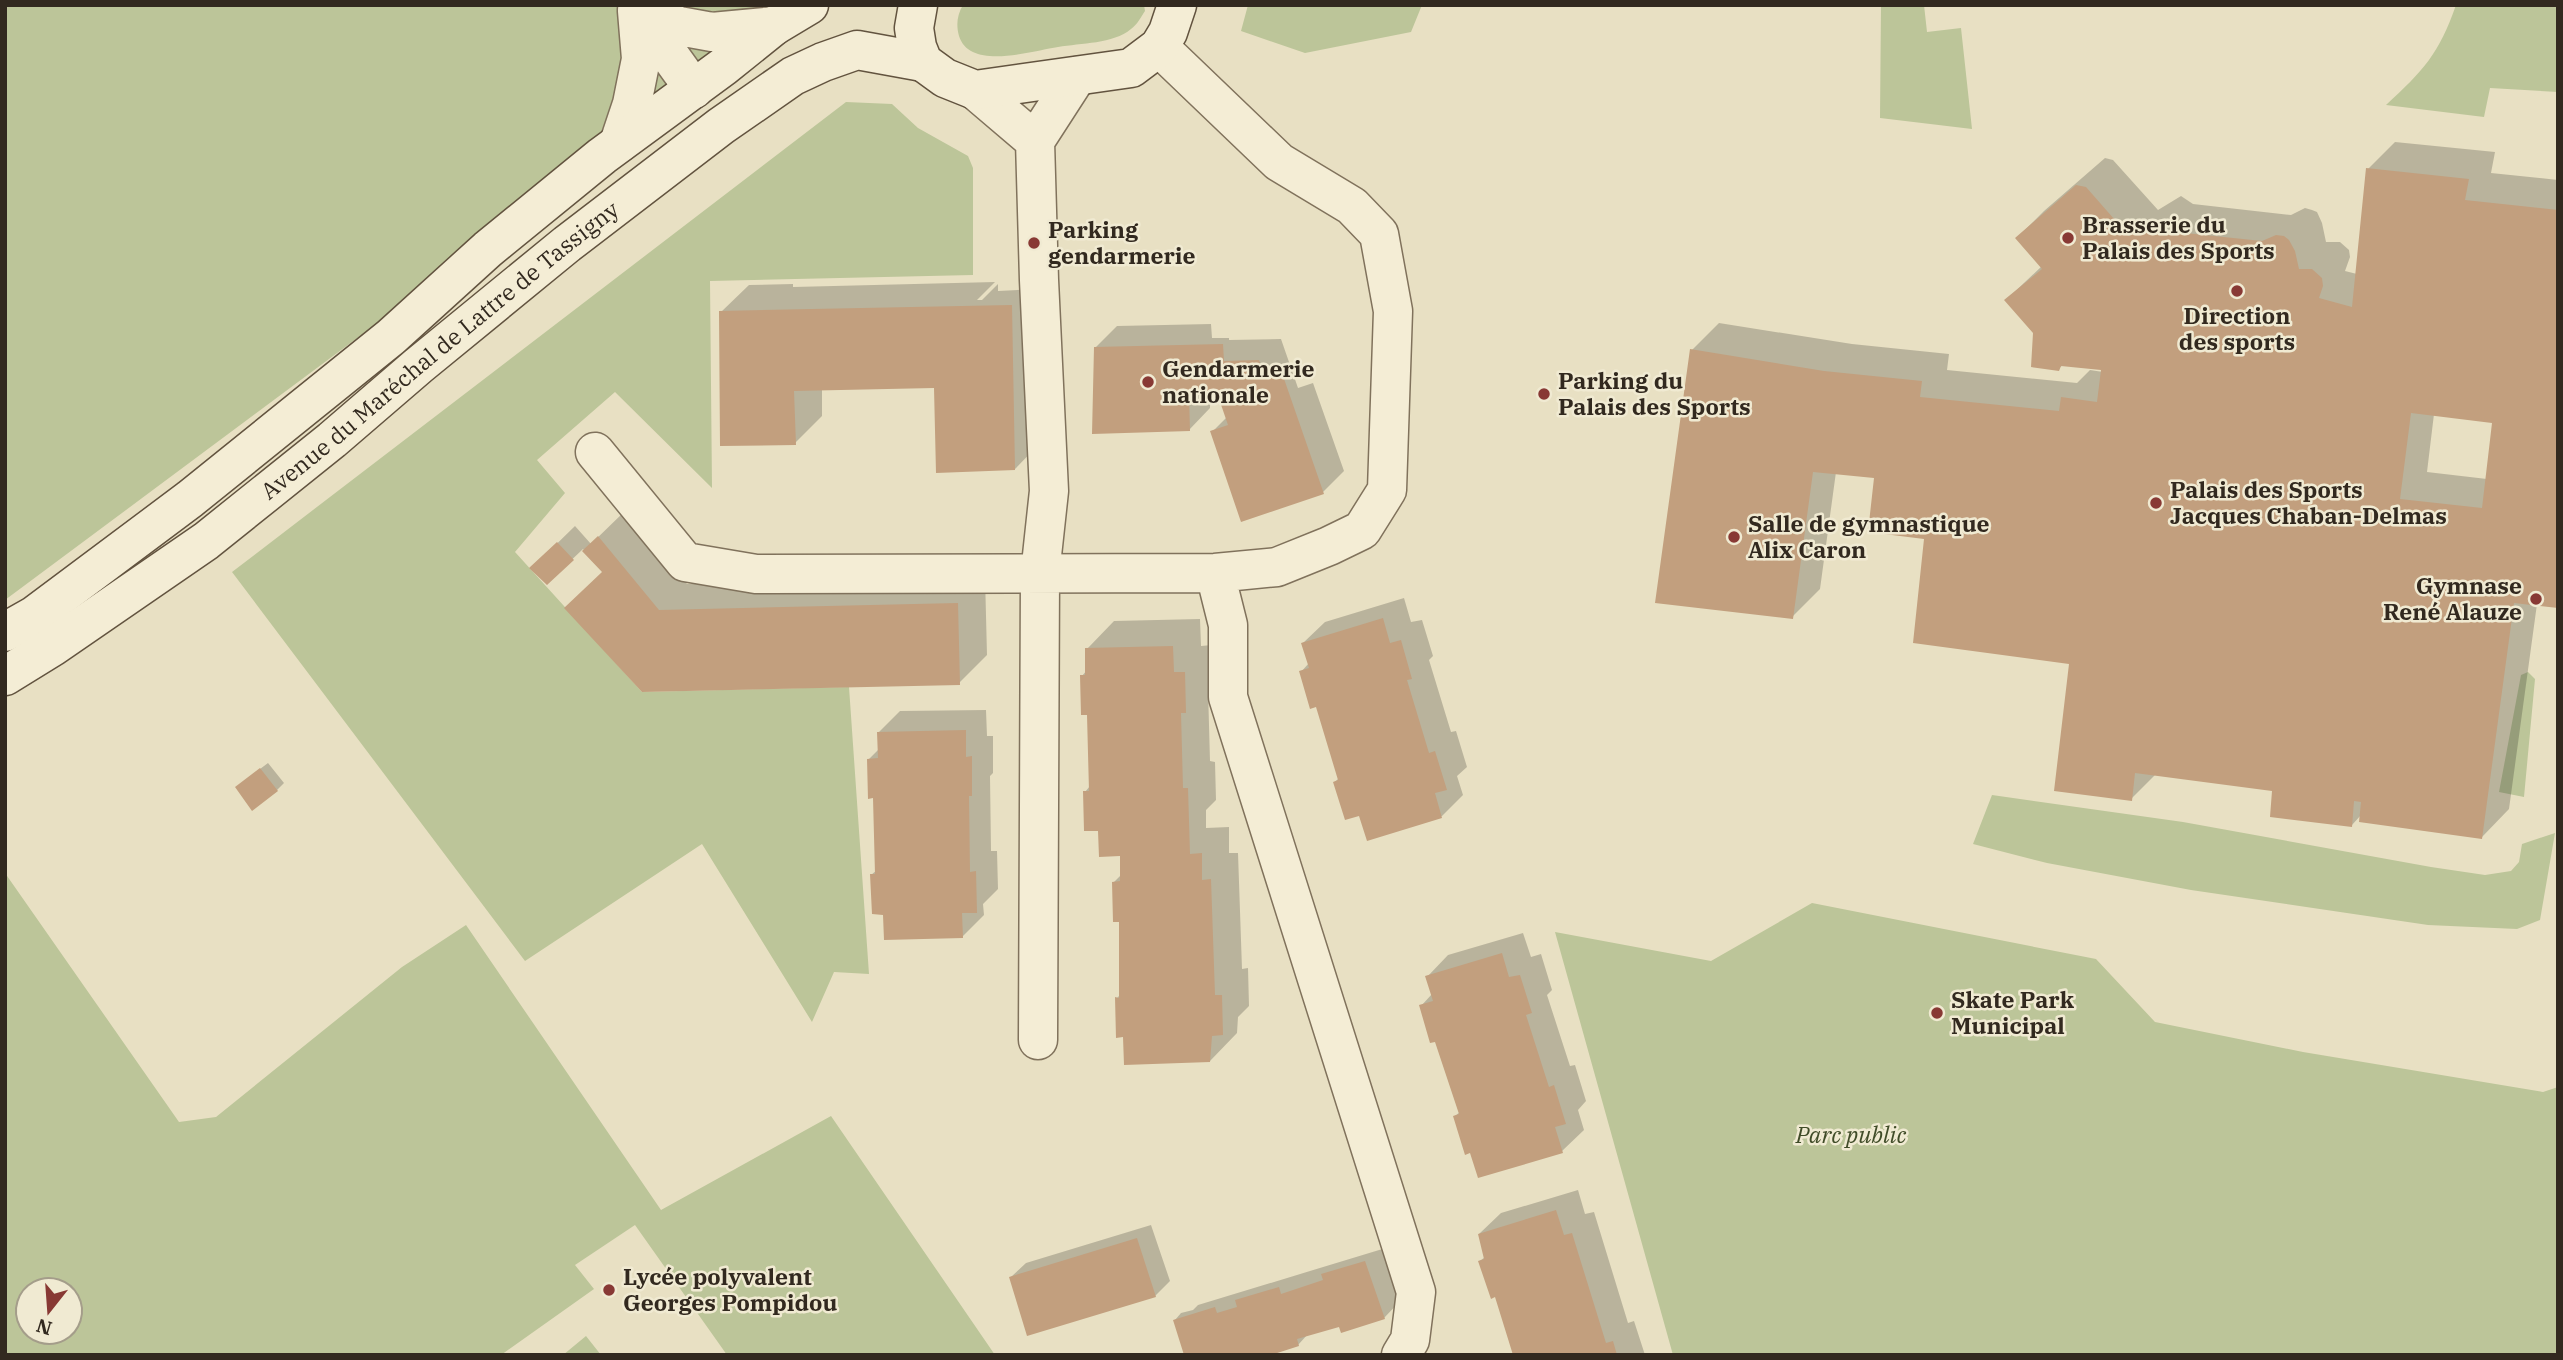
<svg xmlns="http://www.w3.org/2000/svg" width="2563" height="1360" font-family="'IBM Plex Serif',serif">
<rect width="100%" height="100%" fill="#e8e0c3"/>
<path fill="#bcc599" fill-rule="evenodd" d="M 5,5 L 805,5 L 5,600 Z
M 963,5 L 1144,5 L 1145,11 C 1141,17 1137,25 1131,29 C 1113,44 1081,43 1058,47 C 1031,51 970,71 959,36 C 956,25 957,15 963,5 Z
M 1248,5 L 1422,5 L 1411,32 L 1305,53 L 1241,31 Z
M 1881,5 L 1924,5 L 1927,32 L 1961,28 L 1972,129 L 1880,118 Z
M 2456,5 L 2558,5 L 2558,92 L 2490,88 L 2484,117 L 2386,105 C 2423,71 2439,54 2456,5 Z
M 846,102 L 892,104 L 918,128 L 968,156 L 973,168 L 973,275 L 710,281 L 712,488 L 615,392 L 537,460 L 565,493 L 515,552 L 642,692 L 849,687 L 869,974 L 834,972 L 812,1022 L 702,844 L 525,961 L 232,572 Z
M 2528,672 L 2535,679 L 2524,797 L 2499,792 L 2521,675 Z
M 1992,795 L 2183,822 L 2431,867 L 2485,875 L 2511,871 L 2519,862 L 2522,844 L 2555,833 L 2540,920 L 2517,929 L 2428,925 L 2191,890 L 2047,863 L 1973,844 Z
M 5,873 L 179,1122 L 216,1117 L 402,967 L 466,925 L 661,1210 L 831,1116 L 995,1355 L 727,1355 L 635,1225 L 575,1265 L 594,1289 L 501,1355 L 5,1355 ZM 28,1290 L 70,1290 L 70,1332 L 28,1332 Z
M 1812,903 L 2096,959 L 2155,1022 L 2303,1052 L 2543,1092 L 2558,1087 L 2558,1355 L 1673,1355 L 1555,932 L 1711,961 Z
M 586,1336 L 601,1355 L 563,1355 Z"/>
<path fill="#0003" fill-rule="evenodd" d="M 2395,142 L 2495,152 L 2491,173 L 2558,180 L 2558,606 L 2537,604 L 2509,809 L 2482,837 L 2361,815 L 2352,825 L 2274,789 L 2156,774 L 2131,799 L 2070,662 L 1926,537 L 1876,476 L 1836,472 L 1820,589 L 1792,617 L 1692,350 L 1719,323 L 1852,344 L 1949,354 L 1947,370 L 2077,383 L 2090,370 L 2103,372 L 2103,368 L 2064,364 L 2058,369 L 2035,333 L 2006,300 L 2042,266 L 2017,238 L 2044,211 L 2105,158 L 2113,160 L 2158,210 L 2181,196 L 2193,204 L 2291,215 L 2305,208 L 2312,210 L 2317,212 L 2322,223 L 2326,242 L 2340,242 L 2349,250 L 2350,257 L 2345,271 L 2357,274 L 2368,169 ZM 2434,414 L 2494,421 L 2487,479 L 2427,472 Z
M 995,282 L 977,300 L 982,300 L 998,284 L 998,291 L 1039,289 L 1042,441 L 1015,469 L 936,386 L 822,388 L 822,416 L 795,443 L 721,312 L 749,285 L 793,284 L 793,287 Z
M 1211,324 L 1212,338 L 1229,338 L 1229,340 L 1281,339 L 1298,388 L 1313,383 L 1344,471 L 1323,492 L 1212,432 L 1227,417 L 1218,391 L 1210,391 L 1210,408 L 1189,430 L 1096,347 L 1117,326 Z
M 626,510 L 687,584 L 985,576 L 987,655 L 959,683 L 643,691 L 604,571 L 583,549 L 562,569 L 532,568 L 575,526 L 591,544 Z
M 1404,598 L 1411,622 L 1422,620 L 1433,656 L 1429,660 L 1451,732 L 1456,731 L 1467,767 L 1457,776 L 1463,795 L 1442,816 L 1368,839 L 1360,814 L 1335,782 L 1339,778 L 1317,705 L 1301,672 L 1309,663 L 1303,643 L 1325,622 Z
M 1200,619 L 1201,646 L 1212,645 L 1213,684 L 1208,689 L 1210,761 L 1215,762 L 1216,800 L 1206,810 L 1206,828 L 1229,827 L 1229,853 L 1238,853 L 1242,969 L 1248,968 L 1249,1006 L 1238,1017 L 1237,1033 L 1210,1061 L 1125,1036 L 1117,998 L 1121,994 L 1120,920 L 1114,882 L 1121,875 L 1121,854 L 1100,829 L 1085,792 L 1090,786 L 1088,713 L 1082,676 L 1087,670 L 1087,649 L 1114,621 Z
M 986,710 L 987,736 L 993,736 L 993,773 L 990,776 L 991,851 L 997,851 L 998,889 L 983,904 L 984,915 L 962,937 L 885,913 L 871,875 L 877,870 L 875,796 L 869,759 L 879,749 L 879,732 L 900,711 Z
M 268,763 L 284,783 L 277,790 L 244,781 Z
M 1523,933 L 1531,957 L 1541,954 L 1552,990 L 1547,995 L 1570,1066 L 1575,1065 L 1586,1101 L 1578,1110 L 1584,1130 L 1562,1151 L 1471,1151 L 1455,1116 L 1460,1112 L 1437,1040 L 1421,1006 L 1432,994 L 1427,977 L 1448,955 Z
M 1578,1190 L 1585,1214 L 1594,1212 L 1628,1323 L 1634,1321 L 1645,1355 L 1515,1355 L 1496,1295 L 1480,1261 L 1485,1257 L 1479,1234 L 1501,1213 Z
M 1151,1225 L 1170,1281 L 1155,1296 L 1011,1277 L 1026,1263 Z
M 1389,1247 L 1405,1296 L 1384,1318 L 1340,1325 L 1308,1334 L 1298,1345 L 1265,1355 L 1255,1355 L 1254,1351 L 1243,1355 L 1185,1355 L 1175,1320 L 1181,1313 L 1193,1310 L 1198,1305 Z"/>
<path fill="#c29f7e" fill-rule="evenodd" d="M 2366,168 L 2469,179 L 2465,200 L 2558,210 L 2558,608 L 2514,603 L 2482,839 L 2359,822 L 2361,802 L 2354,801 L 2352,827 L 2270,817 L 2272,791 L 2135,773 L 2132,801 L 2054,791 L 2069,664 L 1913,643 L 1924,539 L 1868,532 L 1874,478 L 1813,472 L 1793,619 L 1655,603 L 1690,349 L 1824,371 L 1922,381 L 1920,397 L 2059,411 L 2061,397 L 2097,402 L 2101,370 L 2061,366 L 2059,371 L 2031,367 L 2033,333 L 2004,300 L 2042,269 L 2015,238 L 2076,185 L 2086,187 L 2129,236 L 2153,223 L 2157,223 L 2166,231 L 2262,241 L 2276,235 L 2284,236 L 2289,240 L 2295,251 L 2299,269 L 2312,269 L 2322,278 L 2323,286 L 2319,298 L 2352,307 ZM 2411,413 L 2492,423 L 2482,508 L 2400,499 Z
M 1012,305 L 1015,470 L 936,473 L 934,388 L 794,391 L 796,445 L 720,446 L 719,311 Z
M 1223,344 L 1224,361 L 1259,360 L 1266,378 L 1282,373 L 1324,494 L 1241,522 L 1210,431 L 1228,425 L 1217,393 L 1189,394 L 1190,431 L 1092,434 L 1094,347 Z
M 598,536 L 659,610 L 958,603 L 960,685 L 642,692 L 564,608 L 602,572 L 582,551 Z
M 557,542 L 574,560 L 547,585 L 529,568 Z
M 1383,618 L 1390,643 L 1401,640 L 1412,679 L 1407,680 L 1429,753 L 1435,751 L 1447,790 L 1435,793 L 1442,818 L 1367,841 L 1359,816 L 1345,820 L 1333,782 L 1338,780 L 1316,707 L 1310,709 L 1299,671 L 1309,668 L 1301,643 Z
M 1173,646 L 1174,672 L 1185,672 L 1186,713 L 1181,713 L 1183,788 L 1188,788 L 1190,854 L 1202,853 L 1202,880 L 1211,879 L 1215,995 L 1222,995 L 1223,1035 L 1212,1036 L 1210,1062 L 1124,1065 L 1123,1037 L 1116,1038 L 1115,997 L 1119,998 L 1119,922 L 1113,922 L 1112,882 L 1120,881 L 1120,856 L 1099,857 L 1098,831 L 1084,831 L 1083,791 L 1089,791 L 1087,715 L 1081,715 L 1080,675 L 1085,675 L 1085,648 Z
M 966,730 L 966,757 L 972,756 L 972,796 L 969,796 L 970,872 L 976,871 L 977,913 L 962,913 L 963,938 L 884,940 L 883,915 L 872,914 L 870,874 L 875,874 L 873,798 L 868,799 L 867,759 L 878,758 L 877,732 Z
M 260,768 L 278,791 L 252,811 L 235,787 Z
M 1502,953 L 1509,977 L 1520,975 L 1532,1013 L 1526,1015 L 1549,1087 L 1554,1085 L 1566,1124 L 1555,1127 L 1563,1153 L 1478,1178 L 1470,1153 L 1465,1155 L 1453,1116 L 1459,1114 L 1435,1042 L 1430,1043 L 1419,1005 L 1433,1001 L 1425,976 Z
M 1556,1210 L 1564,1235 L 1572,1233 L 1606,1343 L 1613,1341 L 1617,1355 L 1513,1355 L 1495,1297 L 1491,1299 L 1478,1261 L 1484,1259 L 1478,1234 Z
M 1137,1238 L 1156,1297 L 1027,1336 L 1009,1277 Z
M 1365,1261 L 1385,1319 L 1341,1333 L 1339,1327 L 1297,1339 L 1299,1346 L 1271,1355 L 1253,1353 L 1184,1355 L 1173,1320 L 1215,1307 L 1217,1313 L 1237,1307 L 1235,1300 L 1279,1287 L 1281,1294 L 1323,1280 L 1321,1274 Z"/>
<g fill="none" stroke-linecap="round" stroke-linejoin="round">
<defs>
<path id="street" d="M 637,10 L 694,89
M 637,11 L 679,26 L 712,32 L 774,26
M 975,90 L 1035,141
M 619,143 L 632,104 L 641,59 L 637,11
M 595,452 L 685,562 L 756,574 L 1215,573 L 1277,567 L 1329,546 L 1362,530 L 1387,490 L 1393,311 L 1379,234 L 1352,206 L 1279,162 L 1159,47
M 1215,573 L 1228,625 L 1228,697 L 1416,1292 L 1410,1340 L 1401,1355
M 1038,1040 L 1040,574 L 1049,491 L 1039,280 L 1035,141 L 1077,76"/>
<g id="secondary">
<path d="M 918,5 L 914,28 L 917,47 L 923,62 L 945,78 L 975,90 L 1131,68 L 1159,47 L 1168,32 L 1177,5"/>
<path d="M 5,632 L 35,615 L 190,499 L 391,337 L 488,249 L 602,156 L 723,67 L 774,26 L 809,5"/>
<path id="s1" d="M 5,676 L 52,647 L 206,541 L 332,440 L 418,366 L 567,244 L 721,126 L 793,76 L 823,62 L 857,50 L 923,62"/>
</g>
</defs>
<use href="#street" stroke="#80725c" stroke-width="41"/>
<use href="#secondary" stroke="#62533f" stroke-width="41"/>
<use href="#street" stroke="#f4edd5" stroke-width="38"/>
<use href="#secondary" stroke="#f4edd5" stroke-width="38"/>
</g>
<g fill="#883934" stroke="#f0ead2" stroke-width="2.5">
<circle cx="2068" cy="238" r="7"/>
<circle cx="1034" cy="243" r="7"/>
<circle cx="2237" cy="291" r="7"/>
<circle cx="1148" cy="382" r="7"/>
<circle cx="1544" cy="394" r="7"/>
<circle cx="2156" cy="503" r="7"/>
<circle cx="1734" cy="537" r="7"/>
<circle cx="2536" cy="599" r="7"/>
<circle cx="1937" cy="1013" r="7"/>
<circle cx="609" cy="1290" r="7"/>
</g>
<g text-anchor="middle" stroke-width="5" stroke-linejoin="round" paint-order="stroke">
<g font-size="23" font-weight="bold" fill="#32291f" stroke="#f0ead2" text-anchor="start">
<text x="2082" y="233">Brasserie du<tspan x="2082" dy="26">Palais des Sports</tspan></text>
<text x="1048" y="238">Parking<tspan x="1048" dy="26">gendarmerie</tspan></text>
<text x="2237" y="324" text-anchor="middle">Direction<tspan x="2237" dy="26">des sports</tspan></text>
<text x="1162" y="377">Gendarmerie<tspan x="1162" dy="26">nationale</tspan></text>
<text x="1558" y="389">Parking du<tspan x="1558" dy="26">Palais des Sports</tspan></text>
<text x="2170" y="498">Palais des Sports<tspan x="2170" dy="26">Jacques Chaban-Delmas</tspan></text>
<text x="1748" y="532">Salle de gymnastique<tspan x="1748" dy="26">Alix Caron</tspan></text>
<text x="2522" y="594" text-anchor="end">Gymnase<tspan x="2522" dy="26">René Alauze</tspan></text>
<text x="1951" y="1008">Skate Park<tspan x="1951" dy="26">Municipal</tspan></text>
<text x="623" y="1285">Lycée polyvalent<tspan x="623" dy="26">Georges Pompidou</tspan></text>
</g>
<g font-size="23" fill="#32291f" stroke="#f0ead2">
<text dy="8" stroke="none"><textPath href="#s1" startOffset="544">Avenue du Maréchal de Lattre de Tassigny</textPath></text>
</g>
<g font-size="23" font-style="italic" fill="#404c28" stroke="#f0ead2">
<text x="1851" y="1143">Parc public</text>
</g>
</g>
<rect width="2563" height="1360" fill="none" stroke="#32291f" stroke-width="14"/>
<g transform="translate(49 1311) rotate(197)"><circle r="33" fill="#f0ead2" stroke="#a49d8a" stroke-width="2"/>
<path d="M0-5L12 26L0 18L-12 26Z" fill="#883934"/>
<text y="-10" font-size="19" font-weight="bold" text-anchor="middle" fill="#32291f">N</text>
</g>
</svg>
